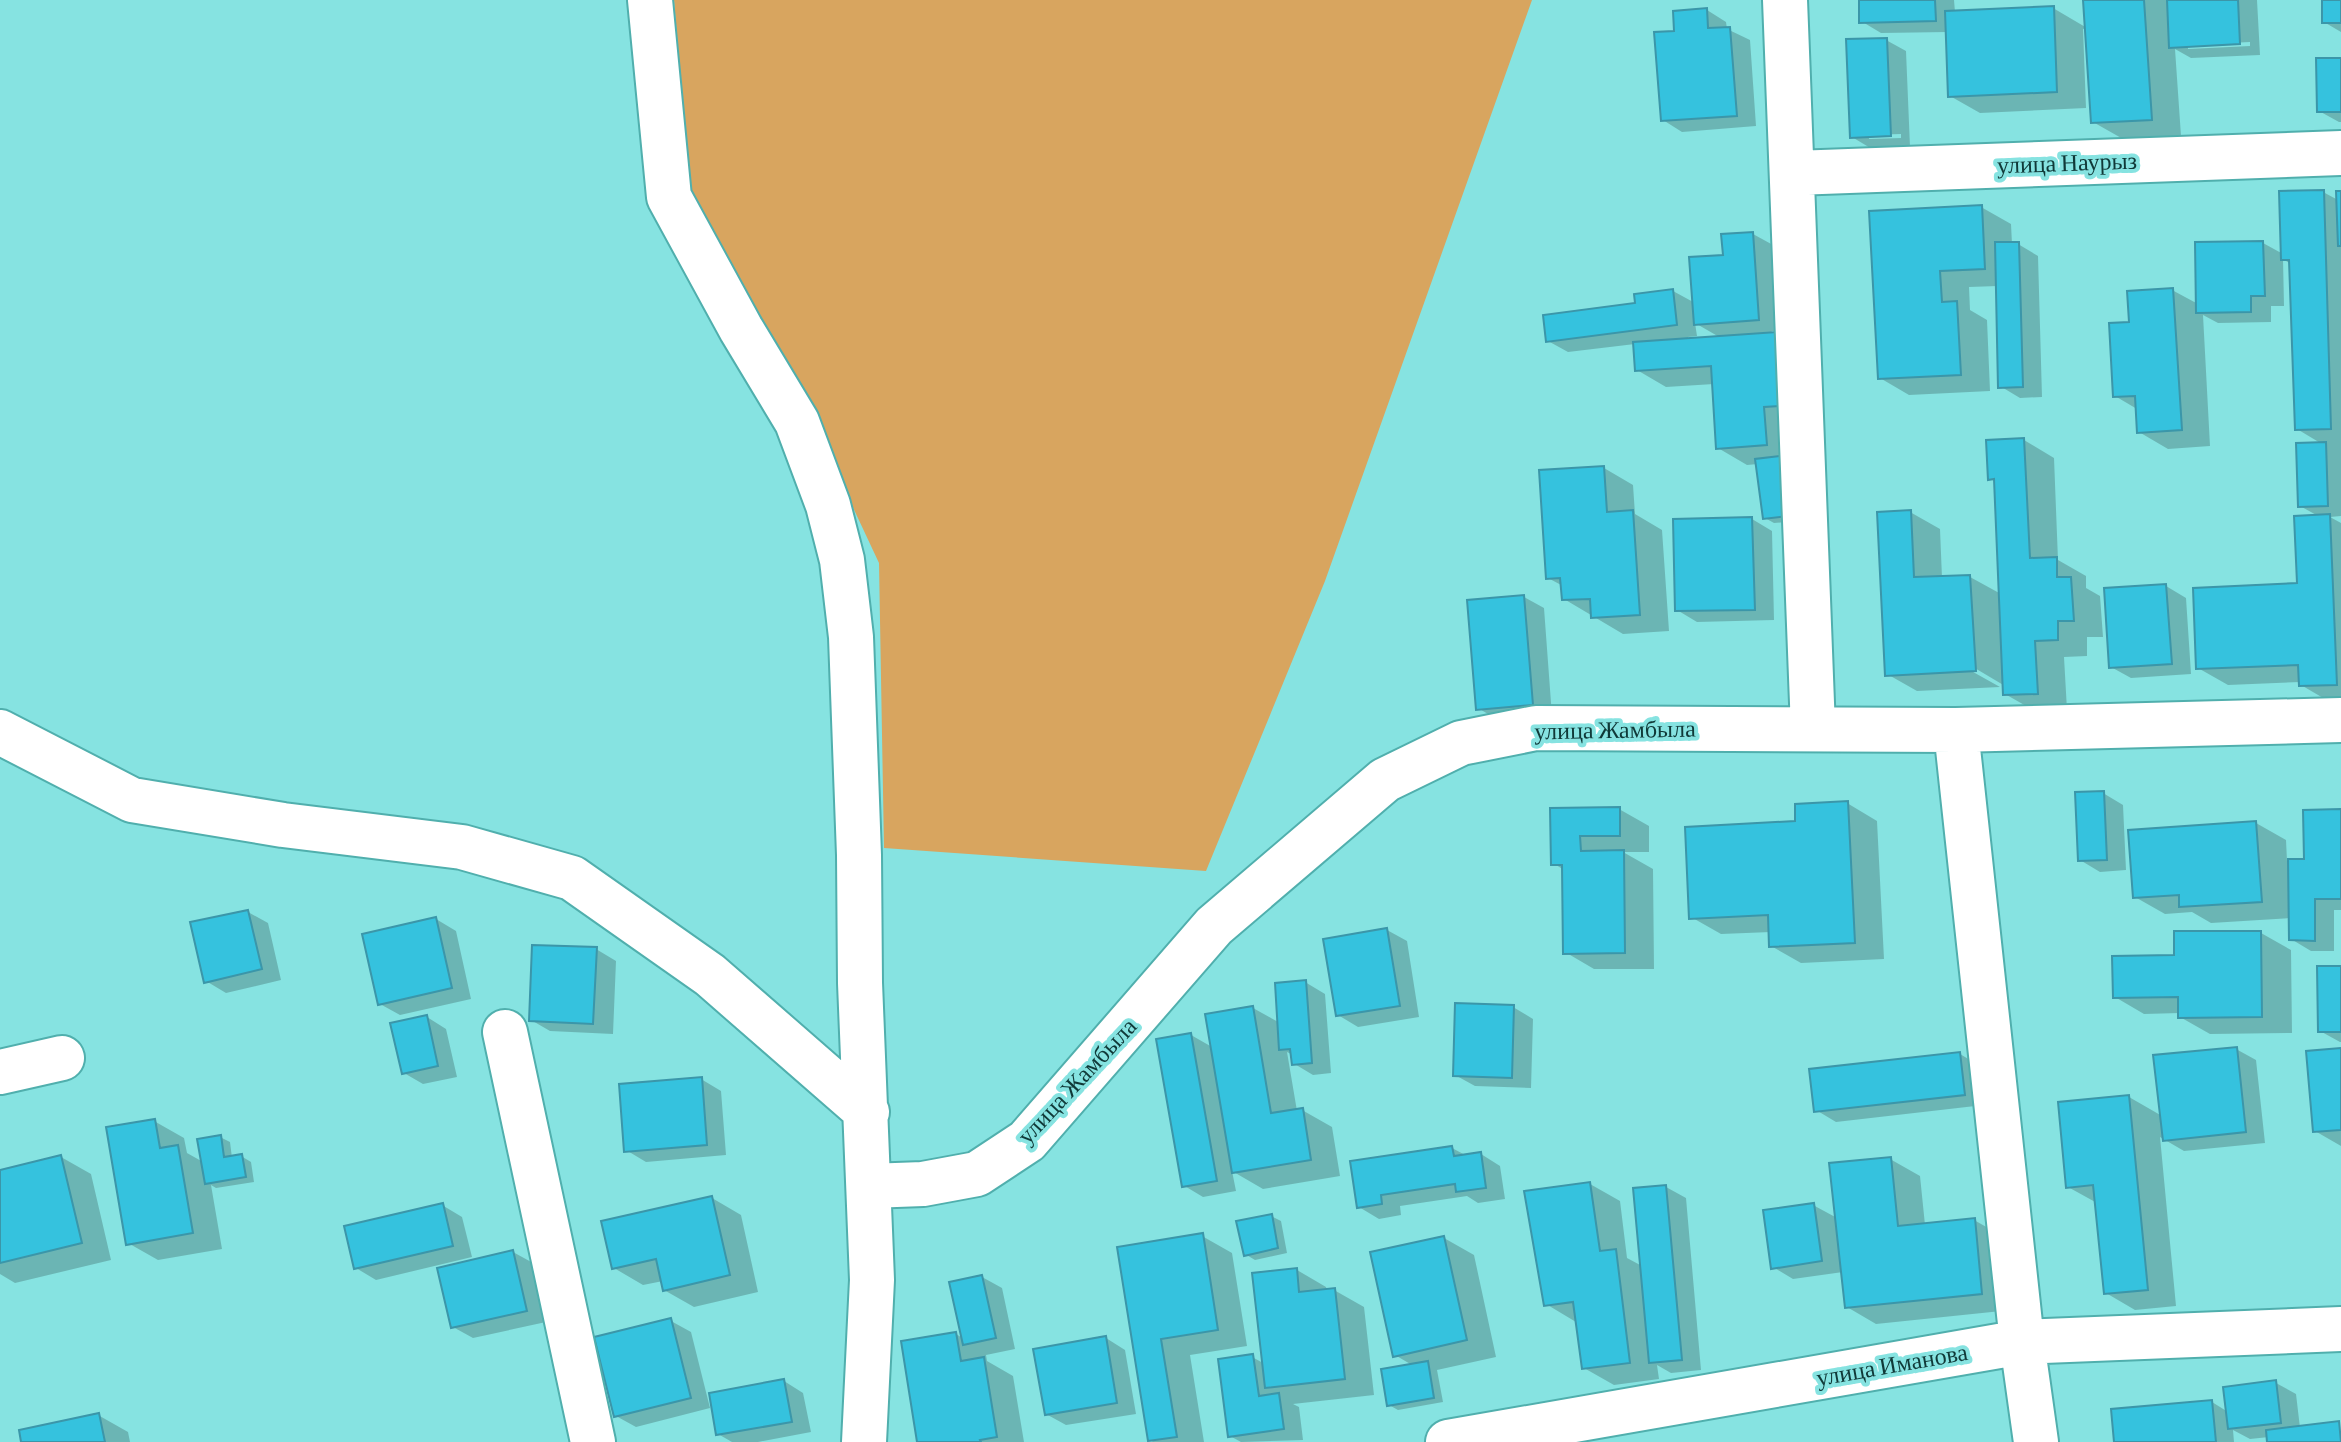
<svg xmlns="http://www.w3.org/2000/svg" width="2341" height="1442" font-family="'Crimson Pro',serif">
<rect width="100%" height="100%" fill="#86e3e1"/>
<path fill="#d8a55f" d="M 674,0 L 1532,0 L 1325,581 L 1206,871 L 884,848 L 879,563 L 842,484 L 691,203 Z"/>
<path fill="#0003" fill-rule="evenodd" d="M 1861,0 L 1954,0 L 1955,12 L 2053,8 L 2087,28 L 2085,0 L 2257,0 L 2260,55 L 2191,58 L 2175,49 L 2181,136 L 2123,139 L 2093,122 L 2087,28 L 2083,29 L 2086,108 L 1980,113 L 1950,96 L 1948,32 L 1881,33 L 1861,21 ZM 2250,42 L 2250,46 L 2188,49 L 2188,45 Z
M 2324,0 L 2341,0 L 2341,32 L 2324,22 Z
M 1707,10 L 1726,22 L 1727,29 L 1750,40 L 1756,126 L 1682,132 L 1663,120 L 1676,33 Z
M 1886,40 L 1906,51 L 1910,147 L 1872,149 L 1852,137 ZM 1901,134 L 1901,138 L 1869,139 L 1869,135 Z
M 2341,60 L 2341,122 L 2339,122 L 2319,111 Z
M 2323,192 L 2338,200 L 2341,193 L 2341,516 L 2330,517 L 2341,523 L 2341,702 L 2330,702 L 2301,685 L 2301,682 L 2228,685 L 2198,668 L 2299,585 L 2320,517 L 2300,506 L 2322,444 L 2297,429 L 2291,264 L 2283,259 L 2284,306 L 2271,306 L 2271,322 L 2218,323 L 2203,315 L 2210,446 L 2168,449 L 2139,432 L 2137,409 L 2115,396 L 2131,324 L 2172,290 L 2198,304 L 2263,243 L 2283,254 Z
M 1981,207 L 2011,224 L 2012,244 L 2018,244 L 2038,256 L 2042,397 L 2020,398 L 2000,386 L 1998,286 L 1969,287 L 1970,310 L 1987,320 L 1990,391 L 1909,395 L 1880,378 L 1871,213 Z
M 1753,234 L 1773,245 L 1779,331 L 1771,331 L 1806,352 L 1796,521 L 1774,523 L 1765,518 L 1758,464 L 1747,465 L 1718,448 L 1714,384 L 1666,387 L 1637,370 L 1635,344 L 1568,352 L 1548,341 L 1673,291 L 1695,303 L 1725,257 ZM 1695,323 L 1721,338 L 1688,340 L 1688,337 L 1697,336 Z
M 2024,440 L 2054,458 L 2058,560 L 2086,576 L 2086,588 L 2100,596 L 2103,637 L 2087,637 L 2087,656 L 2064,657 L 2067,710 L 2035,711 L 2005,694 L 2005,686 L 1968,664 L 1966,668 L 2000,687 L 1917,691 L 1887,674 L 1910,512 L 1940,529 L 1942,578 L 1970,577 L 2001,594 L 1996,482 L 1990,479 Z
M 1604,468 L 1633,485 L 1635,514 L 1662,530 L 1669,631 L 1623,634 L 1564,599 L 1563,586 L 1548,578 Z
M 1752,519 L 1772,531 L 1774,620 L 1697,622 L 1677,610 Z
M 2166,586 L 2186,598 L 2191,674 L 2131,678 L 2111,667 Z
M 1524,597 L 1544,608 L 1552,716 L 1498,720 L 1478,708 Z
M 2103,793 L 2123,805 L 2126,870 L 2100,872 L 2080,860 Z
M 1847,803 L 1877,821 L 1884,959 L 1801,963 L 1771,946 L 1771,932 L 1721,934 L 1691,917 L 1798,823 Z
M 1619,809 L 1649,826 L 1649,852 L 1623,852 L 1653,869 L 1654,969 L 1594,969 L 1565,952 L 1564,870 L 1553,863 L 1552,810 Z
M 2341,811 L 2341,910 L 2334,910 L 2334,951 L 2311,951 L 2291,939 L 2291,918 L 2211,923 L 2192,912 L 2165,914 L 2135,897 L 2256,823 L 2286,840 L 2287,861 L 2306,861 Z
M 248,912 L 268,923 L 281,980 L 226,993 L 206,981 Z
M 436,919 L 456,931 L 471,999 L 400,1015 L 380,1004 Z
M 1387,930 L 1407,941 L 1419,1017 L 1358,1027 L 1338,1015 Z
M 2261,933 L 2291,950 L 2292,1033 L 2210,1034 L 2180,1017 L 2180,1013 L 2144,1014 L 2115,997 L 2176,957 Z
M 596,949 L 616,961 L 613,1034 L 550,1031 L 531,1020 Z
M 2341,968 L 2341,1042 L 2340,1042 L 2320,1031 Z
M 1305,982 L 1325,994 L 1331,1073 L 1313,1075 L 1293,1063 L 1293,1055 L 1287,1052 L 1297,1111 L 1302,1110 L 1332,1127 L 1340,1176 L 1263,1189 L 1232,1171 L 1236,1191 L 1203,1197 L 1183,1185 L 1191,1035 L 1212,1047 L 1253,1008 L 1280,1023 Z
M 1513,1007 L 1533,1019 L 1531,1088 L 1475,1086 L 1455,1075 Z
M 427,1017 L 446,1029 L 457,1077 L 423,1084 L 404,1073 Z
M 2236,1049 L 2256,1060 L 2265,1143 L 2184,1151 L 2160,1137 L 2176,1306 L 2135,1310 L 2106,1293 L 2097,1203 L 2068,1187 L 2129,1097 L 2162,1116 Z
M 2341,1050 L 2341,1146 L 2315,1131 Z
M 1960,1054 L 1980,1066 L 1984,1105 L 1836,1122 L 1816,1110 Z
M 701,1079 L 721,1091 L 726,1155 L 646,1162 L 626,1150 Z
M 154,1121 L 184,1138 L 187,1153 L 203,1162 L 220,1137 L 230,1142 L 232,1158 L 241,1156 L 251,1162 L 254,1182 L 216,1188 L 211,1185 L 222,1249 L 158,1260 L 128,1243 Z
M 1452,1148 L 1467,1156 L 1481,1154 L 1500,1166 L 1505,1199 L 1478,1203 L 1467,1196 L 1400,1206 L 1401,1215 L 1379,1219 L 1359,1207 Z
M 61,1157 L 91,1174 L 111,1260 L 15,1283 L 0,1274 L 0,1172 Z
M 1890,1159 L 1920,1176 L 1925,1225 L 1974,1220 L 2004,1237 L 2011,1310 L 1876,1324 L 1847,1307 L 1843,1272 L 1793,1279 L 1773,1267 L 1813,1205 L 1837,1218 Z
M 1590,1184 L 1620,1201 L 1627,1258 L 1642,1266 L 1666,1187 L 1686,1198 L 1701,1370 L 1671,1373 L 1657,1365 L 1659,1379 L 1614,1385 L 1584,1368 L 1576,1322 L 1546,1304 Z
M 712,1198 L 741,1215 L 758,1292 L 694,1307 L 664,1290 L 663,1281 L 643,1285 L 614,1268 Z
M 442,1205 L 462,1217 L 472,1257 L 376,1280 L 356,1268 Z
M 1271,1216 L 1281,1221 L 1287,1253 L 1255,1260 L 1245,1254 Z
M 1202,1236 L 1232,1253 L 1247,1346 L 1190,1355 L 1204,1442 L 1153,1442 L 1150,1440 L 1119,1249 Z
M 1444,1238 L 1474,1255 L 1496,1357 L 1437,1370 L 1443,1402 L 1398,1410 L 1389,1405 L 1412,1365 L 1395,1355 Z
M 513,1252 L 533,1263 L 546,1322 L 473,1338 L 453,1327 Z
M 1297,1270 L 1326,1287 L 1327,1291 L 1334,1290 L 1364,1307 L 1374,1395 L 1293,1404 L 1299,1407 L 1303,1440 L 1241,1442 L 1230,1436 L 1252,1357 L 1265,1364 Z
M 982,1277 L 1002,1288 L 1015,1349 L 986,1355 L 987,1361 L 1013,1376 L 1024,1442 L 919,1442 L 956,1334 L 964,1339 Z
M 671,1321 L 691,1332 L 710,1408 L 636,1427 L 616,1416 Z
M 1106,1338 L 1125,1350 L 1136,1414 L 1066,1425 L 1046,1414 Z
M 784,1381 L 803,1393 L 811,1432 L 758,1442 L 732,1442 L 718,1434 Z
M 2276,1383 L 2296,1394 L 2300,1428 L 2339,1424 L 2341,1442 L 2269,1442 L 2269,1437 L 2250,1439 L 2233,1430 L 2234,1442 L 2116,1442 L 2212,1402 L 2228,1412 Z
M 98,1415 L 128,1432 L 130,1442 L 23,1442 Z"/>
<path fill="#35c2de" stroke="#3b96a9" stroke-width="2" d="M 1859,0 L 1935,0 L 1936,21 L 1859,23 Z
M 2083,0 L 2144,0 L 2152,120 L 2091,123 Z
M 2167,0 L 2238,0 L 2240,44 L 2169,48 Z
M 2322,0 L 2341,0 L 2341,23 L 2322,23 Z
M 2054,6 L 2057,92 L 1948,97 L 1945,11 Z
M 1707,8 L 1708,28 L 1730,27 L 1737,116 L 1661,121 L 1654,32 L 1674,31 L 1673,11 Z
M 1887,38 L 1891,136 L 1850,138 L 1846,39 Z
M 2316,58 L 2341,58 L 2341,112 L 2317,112 Z
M 2324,190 L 2331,429 L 2295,430 L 2289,260 L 2281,260 L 2279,191 Z
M 2336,191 L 2341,191 L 2341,246 L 2338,246 Z
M 1982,205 L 1985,269 L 1940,271 L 1942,302 L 1957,301 L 1961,375 L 1878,379 L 1869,211 Z
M 1753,232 L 1759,320 L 1694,325 L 1689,257 L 1723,255 L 1721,234 Z
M 2263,241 L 2265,296 L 2251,296 L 2251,312 L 2196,313 L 2195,242 Z
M 1995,242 L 2019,242 L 2023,387 L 1998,388 Z
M 2173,288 L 2182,430 L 2137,433 L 2135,396 L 2113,397 L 2109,323 L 2129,322 L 2127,291 Z
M 1673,289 L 1677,325 L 1546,342 L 1543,315 L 1635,303 L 1634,294 Z
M 1777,332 L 1781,406 L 1764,407 L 1767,445 L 1716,449 L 1711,366 L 1635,371 L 1633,342 Z
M 2024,438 L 2030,558 L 2057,557 L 2057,577 L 2071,577 L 2074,621 L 2058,621 L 2058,640 L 2035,641 L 2038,694 L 2003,695 L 1994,479 L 1988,480 L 1986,440 Z
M 2326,442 L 2328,506 L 2298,507 L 2296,443 Z
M 1781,456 L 1788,516 L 1763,519 L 1755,459 Z
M 1604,466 L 1607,512 L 1633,510 L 1640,615 L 1591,618 L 1590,599 L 1562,600 L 1560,578 L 1546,579 L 1539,470 Z
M 1911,510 L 1914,577 L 1970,575 L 1976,671 L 1885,676 L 1877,512 Z
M 2330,514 L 2337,685 L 2299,686 L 2298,665 L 2196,669 L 2193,588 L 2297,583 L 2294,516 Z
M 1752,517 L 1755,610 L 1675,611 L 1673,519 Z
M 2166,584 L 2172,664 L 2109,668 L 2104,588 Z
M 1524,595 L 1533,705 L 1476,710 L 1467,600 Z
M 2104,791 L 2107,860 L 2078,861 L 2075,792 Z
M 1848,801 L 1855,943 L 1769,947 L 1768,915 L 1689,919 L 1685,827 L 1795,821 L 1795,804 Z
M 1620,807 L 1620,836 L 1580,836 L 1581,851 L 1624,850 L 1625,953 L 1563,954 L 1562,865 L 1551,865 L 1550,808 Z
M 2341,809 L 2341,899 L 2315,899 L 2315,941 L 2289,940 L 2288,859 L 2304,859 L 2303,810 Z
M 2256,821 L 2262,902 L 2179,907 L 2179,895 L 2133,898 L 2128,830 Z
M 248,910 L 262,969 L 204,983 L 190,922 Z
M 436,917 L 452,988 L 378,1005 L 362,934 Z
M 1387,928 L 1400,1006 L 1336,1016 L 1323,939 Z
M 2174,931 L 2261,931 L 2262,1017 L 2178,1018 L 2178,997 L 2113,998 L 2112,956 L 2174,955 Z
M 532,945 L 597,947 L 593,1024 L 529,1021 Z
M 2317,966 L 2341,966 L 2341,1032 L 2318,1032 Z
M 1306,980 L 1312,1063 L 1292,1065 L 1290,1049 L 1279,1050 L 1275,983 Z
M 1455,1003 L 1514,1005 L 1512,1078 L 1453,1076 Z
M 1253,1006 L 1271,1113 L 1303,1108 L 1311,1160 L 1232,1173 L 1205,1014 Z
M 427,1015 L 438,1066 L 402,1074 L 390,1023 Z
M 1191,1033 L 1217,1181 L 1182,1187 L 1156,1039 Z
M 2237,1047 L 2246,1132 L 2163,1141 L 2153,1055 Z
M 2341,1048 L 2341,1130 L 2313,1132 L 2306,1051 Z
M 1960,1052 L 1965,1095 L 1814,1112 L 1809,1069 Z
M 702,1077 L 707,1145 L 624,1152 L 619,1084 Z
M 2129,1095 L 2148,1290 L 2104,1294 L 2093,1185 L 2066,1188 L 2058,1102 Z
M 155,1119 L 160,1148 L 178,1145 L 193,1233 L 126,1245 L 106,1127 Z
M 221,1135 L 224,1157 L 242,1154 L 246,1177 L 205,1184 L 197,1139 Z
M 1452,1146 L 1454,1156 L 1481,1152 L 1486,1188 L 1456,1192 L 1455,1184 L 1381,1195 L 1382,1204 L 1357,1208 L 1350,1161 Z
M 61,1155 L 82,1243 L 0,1263 L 0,1170 Z
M 1891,1157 L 1898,1226 L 1975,1218 L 1982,1294 L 1845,1308 L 1829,1163 Z
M 1590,1182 L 1600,1251 L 1616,1249 L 1630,1363 L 1582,1369 L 1573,1302 L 1544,1306 L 1524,1191 Z
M 1666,1185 L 1682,1360 L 1649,1363 L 1633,1188 Z
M 712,1196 L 730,1275 L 663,1291 L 656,1259 L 612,1269 L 601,1221 Z
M 443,1203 L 453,1246 L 354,1269 L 344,1226 Z
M 1814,1203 L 1822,1261 L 1771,1269 L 1763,1210 Z
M 1272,1214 L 1278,1248 L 1244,1256 L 1236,1221 Z
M 1203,1233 L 1218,1330 L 1161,1339 L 1177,1437 L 1148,1441 L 1117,1247 Z
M 1444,1236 L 1467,1340 L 1393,1357 L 1370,1252 Z
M 513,1250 L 527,1311 L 451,1328 L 437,1268 Z
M 1297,1268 L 1299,1292 L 1335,1288 L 1345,1379 L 1265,1388 L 1252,1273 Z
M 982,1275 L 996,1338 L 963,1345 L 949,1282 Z
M 671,1318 L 691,1398 L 614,1417 L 594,1337 Z
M 956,1332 L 961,1361 L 984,1357 L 997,1437 L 980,1440 L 981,1442 L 917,1442 L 901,1341 Z
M 1106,1336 L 1117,1403 L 1045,1415 L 1033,1349 Z
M 1253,1354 L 1259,1396 L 1279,1393 L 1284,1429 L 1228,1437 L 1218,1359 Z
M 1428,1361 L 1434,1398 L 1387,1406 L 1381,1369 Z
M 784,1379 L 792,1422 L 716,1435 L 709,1393 Z
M 2276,1380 L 2281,1423 L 2228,1429 L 2223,1387 Z
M 2212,1400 L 2216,1442 L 2114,1442 L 2111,1409 Z
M 99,1413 L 105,1442 L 21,1442 L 19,1430 Z
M 2339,1421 L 2341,1442 L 2267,1442 L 2266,1430 Z"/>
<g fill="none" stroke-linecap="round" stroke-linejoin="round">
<defs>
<path id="minor" d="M 650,0 L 669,197 L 741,329 L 797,422 L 828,505 L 842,560 L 851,637 L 859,855 L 860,983 L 872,1280 L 864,1442
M 1785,0 L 1813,729
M 1794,173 L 2341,153
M 1956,730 L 2022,1342 L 2036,1442
M 0,732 L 132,800 L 283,825 L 462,847 L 572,878 L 710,975 L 867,1112
M 505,1032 L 593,1442
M 0,1072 L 62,1058
M 869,1186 L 923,1184 L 977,1174 L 1027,1141 L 1214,926 L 1385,780 L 1461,743 L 1536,728 L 1956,730 L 2341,720
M 1448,1442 L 2022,1342 L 2341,1329"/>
</defs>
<use href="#minor" stroke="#50afad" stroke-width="48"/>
<use href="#minor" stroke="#fff" stroke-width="44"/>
</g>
<g text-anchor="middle" stroke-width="8" stroke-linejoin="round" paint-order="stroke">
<g font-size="24" fill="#103938" stroke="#86e3e1">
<text transform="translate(2067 163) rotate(-2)" y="8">улица Наурыз</text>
<text transform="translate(1615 730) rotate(-1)" y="8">улица Жамбыла</text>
<text transform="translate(1077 1081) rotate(-47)" y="8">улица Жамбыла</text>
<text transform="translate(1892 1365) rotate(-10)" y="8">улица Иманова</text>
</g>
</g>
</svg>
